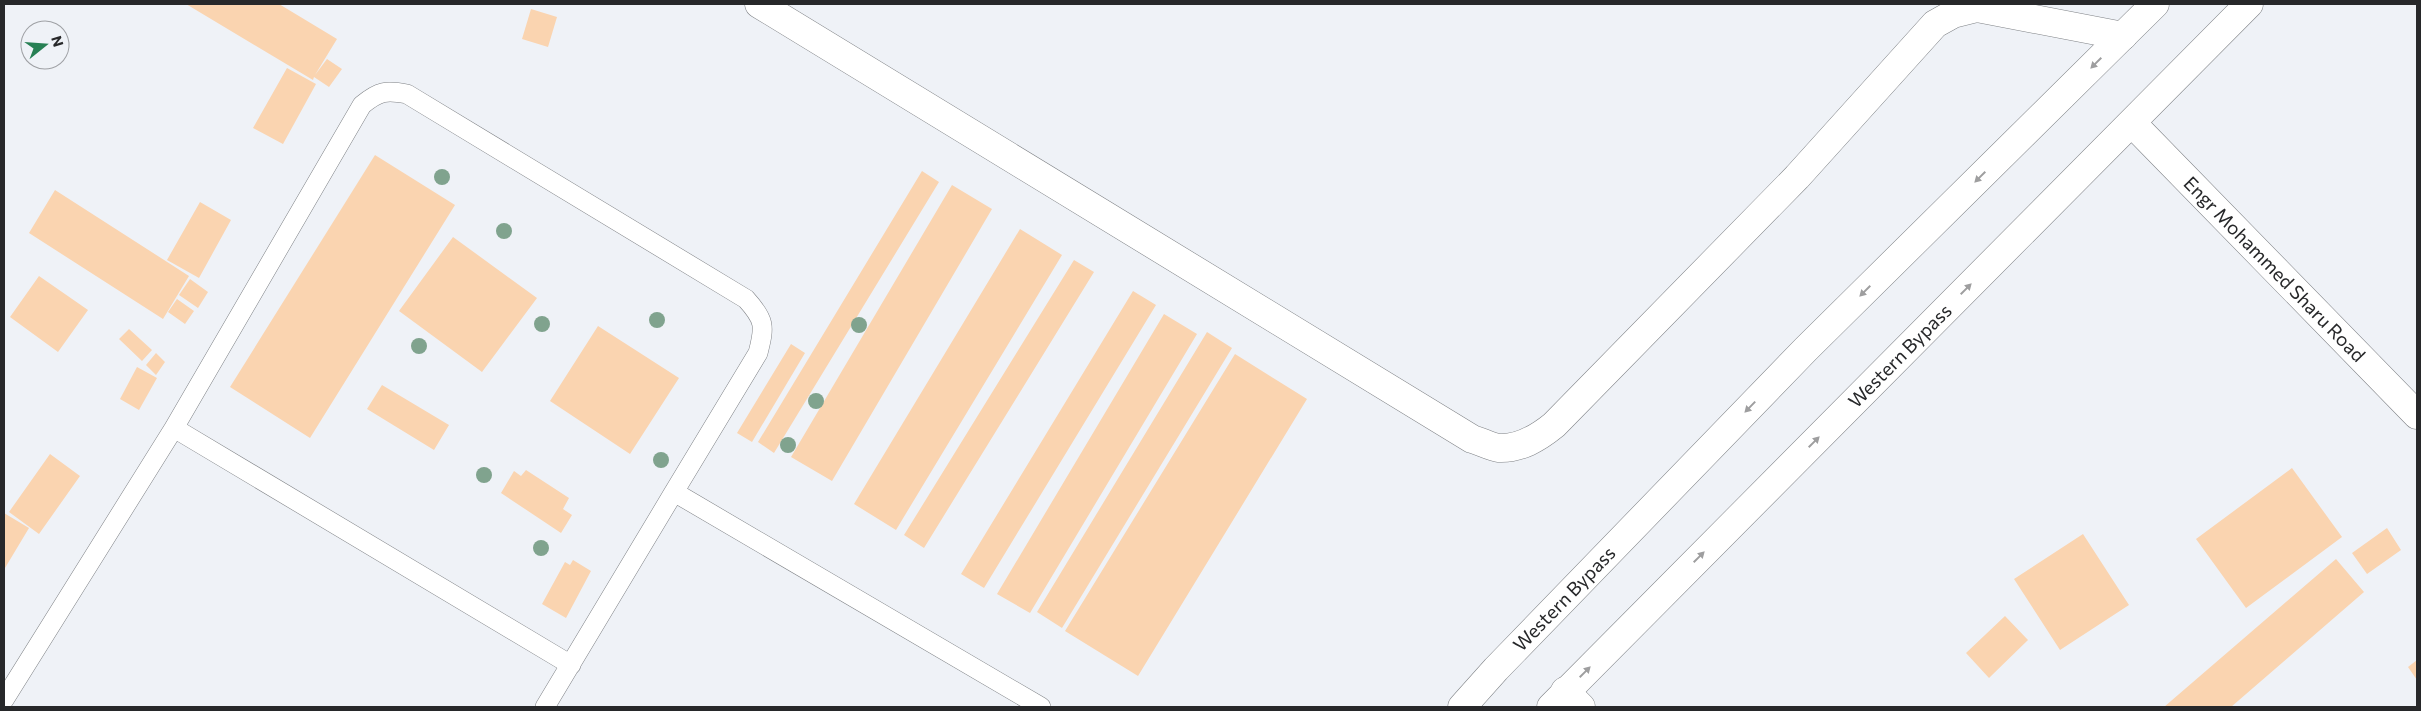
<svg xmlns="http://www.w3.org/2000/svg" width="2421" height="711" font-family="Commissioner,sans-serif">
<rect width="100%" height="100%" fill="#eff2f7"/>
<path fill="#fad4b0" d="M 186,4 L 279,4 L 337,39 L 315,75 L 327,59 L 342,69 L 329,87 L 314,77 L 313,80 Z
M 531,9 L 557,17 L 548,47 L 522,39 Z
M 287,68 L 316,84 L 283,144 L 253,128 Z
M 375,155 L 455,205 L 310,438 L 230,387 Z
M 922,171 L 939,182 L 774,453 L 758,442 Z
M 952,185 L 992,209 L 832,481 L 791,457 Z
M 55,190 L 189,276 L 163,319 L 29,233 Z
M 200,202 L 231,220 L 199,278 L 167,260 Z
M 1020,229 L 1062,255 L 896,530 L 854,504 Z
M 453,237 L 537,298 L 482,372 L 399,311 Z
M 1074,260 L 1094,272 L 924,548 L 904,535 Z
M 39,276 L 88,310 L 58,352 L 10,317 Z
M 190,279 L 208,292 L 198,308 L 179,295 Z
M 1133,291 L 1156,305 L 984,588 L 961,574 Z
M 177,299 L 194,311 L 185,324 L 168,312 Z
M 1164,314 L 1197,334 L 1030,613 L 997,594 Z
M 598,326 L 679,378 L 630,454 L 550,401 Z
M 129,329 L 152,350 L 142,361 L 119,339 Z
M 1207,332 L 1232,348 L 1062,628 L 1037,612 Z
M 791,344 L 805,353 L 752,442 L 737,433 Z
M 156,353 L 165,362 L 156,375 L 146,365 Z
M 1235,354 L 1307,399 L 1138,676 L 1065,631 Z
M 137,367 L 157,378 L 139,410 L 120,399 Z
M 382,385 L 449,425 L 434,450 L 367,409 Z
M 50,454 L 80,476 L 39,534 L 9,512 Z
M 2292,468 L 2342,537 L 2246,608 L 2196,539 Z
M 526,470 L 569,498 L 563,509 L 572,515 L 561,533 L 501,493 L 514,471 L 521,476 Z
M 4,513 L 29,528 L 5,568 L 4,567 Z
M 2387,528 L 2401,550 L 2367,574 L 2352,553 Z
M 2083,534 L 2129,605 L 2060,650 L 2014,579 Z
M 2336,559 L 2364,592 L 2231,707 L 2164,707 Z
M 573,560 L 591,571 L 566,618 L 542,604 L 565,562 L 570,565 Z
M 2005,616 L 2028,640 L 1989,678 L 1966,653 Z
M 2417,660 L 2417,680 L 2408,667 Z"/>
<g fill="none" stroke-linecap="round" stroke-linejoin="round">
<defs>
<path id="service" d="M 174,428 L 571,665
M 4,700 L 174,428 L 362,105 C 379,91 386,90 407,94 L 746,299 C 765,320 765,326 758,353 L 674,492 L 1041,707
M 545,707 L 674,492"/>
<g id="minor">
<path d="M 759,4 L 1472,439 C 1480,441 1491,447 1499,448 C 1520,449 1538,438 1554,425 L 1797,177 L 1935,24 L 1953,14 L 1977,8 L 2123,36"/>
<path id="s1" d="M 2132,123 L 2417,415"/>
<path d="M 1565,691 L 1581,707"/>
</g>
<g id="primary">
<path id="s2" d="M 1462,707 L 1496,669 L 1806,349 L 2155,4"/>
<path id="s3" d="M 1551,707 L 2249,4"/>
</g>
</defs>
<use href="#service" stroke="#7f8286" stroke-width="20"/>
<use href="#minor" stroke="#7f8286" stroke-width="29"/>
<use href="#primary" stroke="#7f8286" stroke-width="29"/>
<use href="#service" stroke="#fff" stroke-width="19"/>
<use href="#minor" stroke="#fff" stroke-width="28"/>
<use href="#primary" stroke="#fff" stroke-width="28"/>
</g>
<g fill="#80a38e">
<circle cx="442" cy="177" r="8"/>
<circle cx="504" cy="231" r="8"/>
<circle cx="657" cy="320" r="8"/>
<circle cx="542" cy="324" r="8"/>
<circle cx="859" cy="325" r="8"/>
<circle cx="419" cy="346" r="8"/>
<circle cx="816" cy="401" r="8"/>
<circle cx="788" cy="445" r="8"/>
<circle cx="661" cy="460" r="8"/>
<circle cx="484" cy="475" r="8"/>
<circle cx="541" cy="548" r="8"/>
</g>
<defs><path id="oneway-solid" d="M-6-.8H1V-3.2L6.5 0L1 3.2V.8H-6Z" transform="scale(1.25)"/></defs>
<g fill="#9e9e9f">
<use href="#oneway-solid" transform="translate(2096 63) rotate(135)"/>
<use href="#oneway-solid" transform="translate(1980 177) rotate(135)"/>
<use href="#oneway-solid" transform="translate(1966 289) rotate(-45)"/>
<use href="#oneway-solid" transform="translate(1865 291) rotate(135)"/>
<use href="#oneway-solid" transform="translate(1750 407) rotate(134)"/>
<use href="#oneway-solid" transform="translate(1814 442) rotate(-45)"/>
<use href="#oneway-solid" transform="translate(1699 557) rotate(-45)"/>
<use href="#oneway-solid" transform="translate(1585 672) rotate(-45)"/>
</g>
<g text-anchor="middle" stroke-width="4" stroke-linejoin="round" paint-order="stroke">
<g font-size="19" fill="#27282a" stroke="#eff2f7">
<text dy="7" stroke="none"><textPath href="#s1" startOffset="204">Engr Mohammed Sharu Road</textPath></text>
<text dy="7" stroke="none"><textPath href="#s3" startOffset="495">Western Bypass</textPath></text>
<text dy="7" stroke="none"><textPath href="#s2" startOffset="149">Western Bypass</textPath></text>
</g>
</g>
<rect width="2421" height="711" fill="none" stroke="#27282a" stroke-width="10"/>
<g transform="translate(45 45) rotate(73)"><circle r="24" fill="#eff2f7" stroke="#9fa1a5"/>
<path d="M0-4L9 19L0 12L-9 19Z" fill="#278054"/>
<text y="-8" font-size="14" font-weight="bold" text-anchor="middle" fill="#27282a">N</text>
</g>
</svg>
